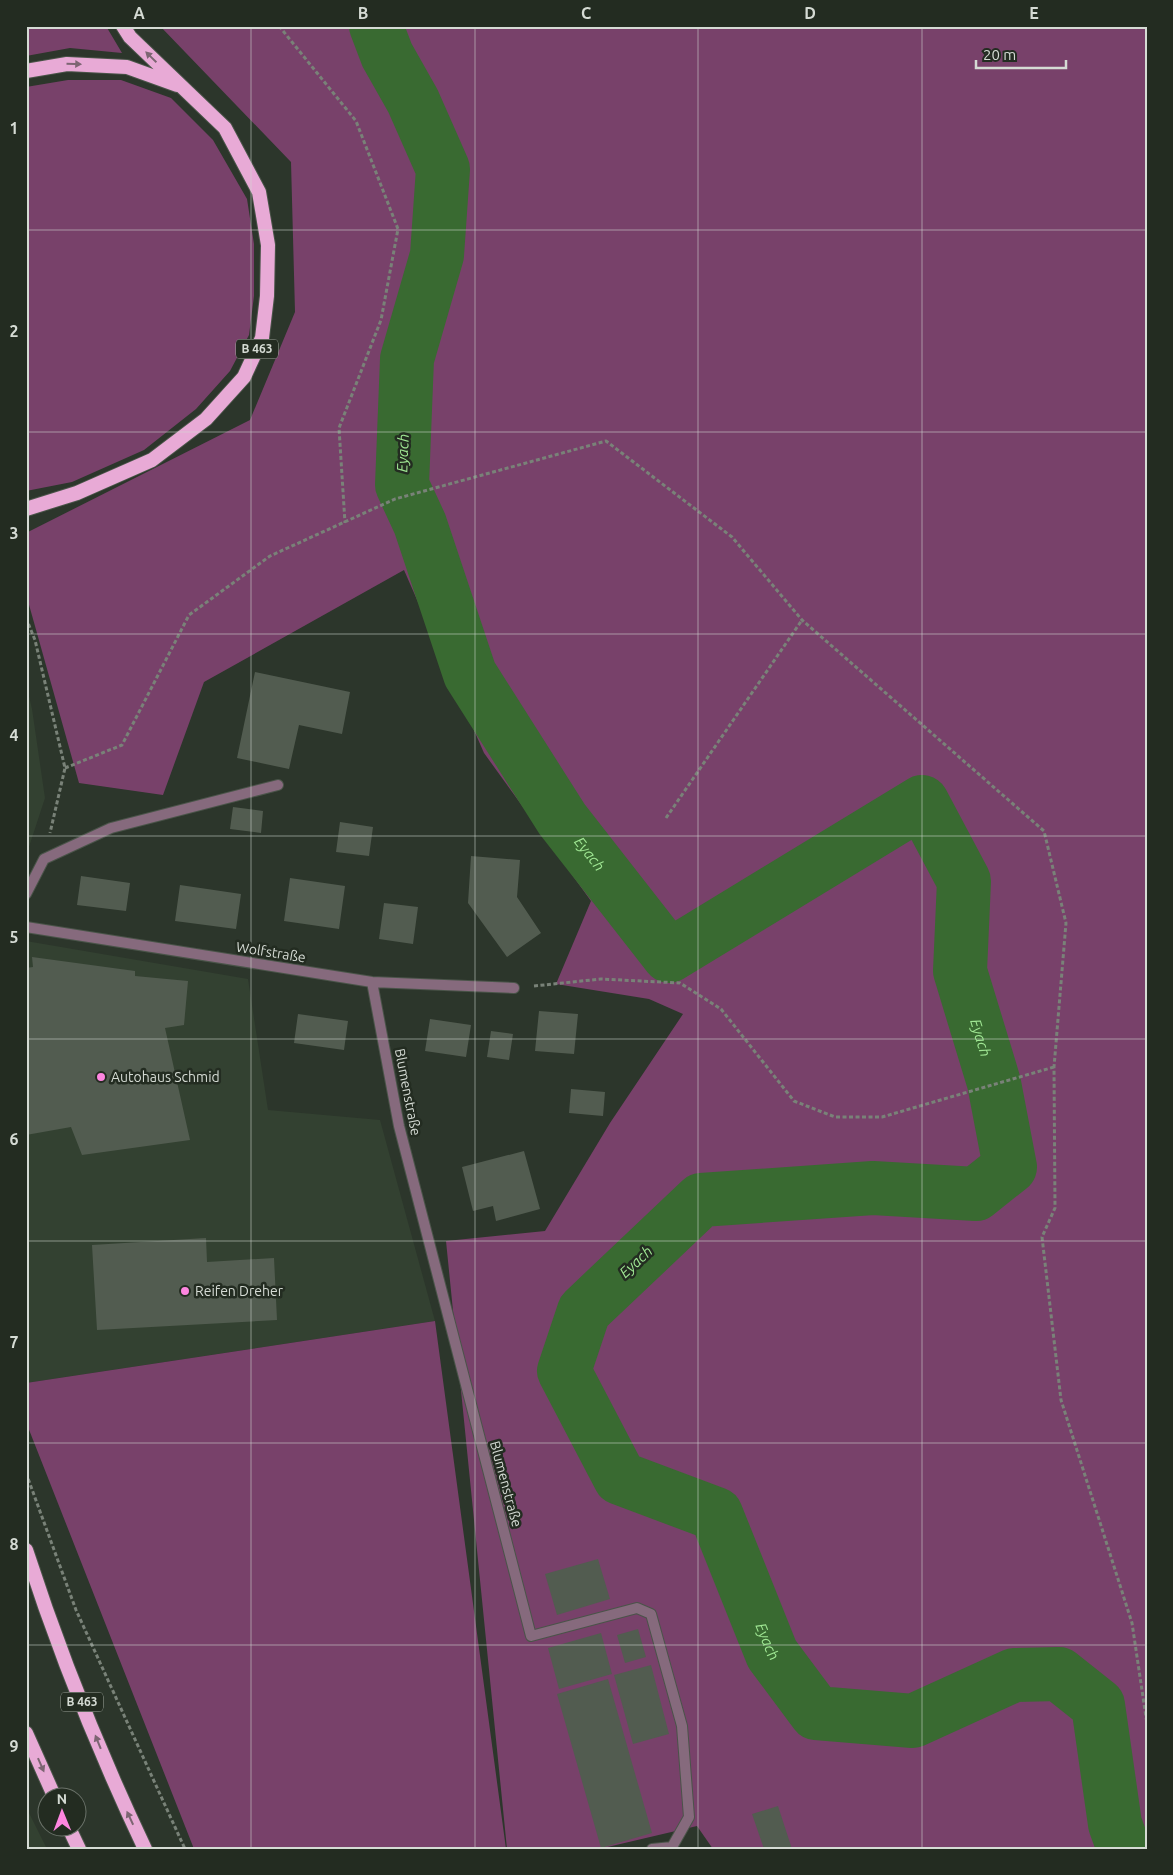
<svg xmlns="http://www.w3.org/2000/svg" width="1173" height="1875" font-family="Ubuntu,sans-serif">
<rect width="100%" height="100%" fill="#2c362b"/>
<path fill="#334131" d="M 26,684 L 32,709 L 45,798 L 26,856 Z
M 26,941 L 248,979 L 268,1110 L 380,1120 L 435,1321 L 26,1383 Z
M 26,1807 L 47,1849 L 26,1849 Z"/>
<path fill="#78416a" d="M 26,26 L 106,26 L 122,53 L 70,48 L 26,56 Z
M 160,26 L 1147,26 L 1147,1849 L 713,1849 L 697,1826 L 599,1849 L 507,1849 L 446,1241 L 545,1231 L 610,1123 L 683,1014 L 649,999 L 556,984 L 591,901 L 484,753 L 404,570 L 204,682 L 163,795 L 79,783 L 26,594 L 26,533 L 250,420 L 295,312 L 291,162 Z
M 68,80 L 121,80 L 171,98 L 213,140 L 247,199 L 254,244 L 254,296 L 249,335 L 230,371 L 196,409 L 144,450 L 72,482 L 26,491 L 26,87 Z
M 435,1321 L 506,1849 L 194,1849 L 26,1422 L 26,1383 Z"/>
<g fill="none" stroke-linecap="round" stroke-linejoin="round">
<path stroke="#396a31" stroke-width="54" id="s1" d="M 376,26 L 387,55 L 413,101 L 443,169 L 437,255 L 407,359 L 402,485 L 420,524 L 470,674 L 562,819 L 669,956 L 922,802 L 964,881 L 960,971 L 994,1083 L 1010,1167 L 976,1194 L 873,1188 L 701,1200 L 584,1311 L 564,1371 L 620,1478 L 716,1514 L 772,1654 L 816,1713 L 913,1721 L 1014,1675 L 1059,1674 L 1098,1705 L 1115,1824 L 1124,1849"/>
</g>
<path fill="#525c50" d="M 255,672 L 350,692 L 342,734 L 299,725 L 289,769 L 237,758 Z
M 233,807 L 263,811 L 261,833 L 230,829 Z
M 340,822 L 373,827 L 369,856 L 336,852 Z
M 471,856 L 520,860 L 517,897 L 541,933 L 507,957 L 468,903 Z
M 81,876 L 130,883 L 126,911 L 77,905 Z
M 290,878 L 345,886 L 339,929 L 284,921 Z
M 180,885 L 241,894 L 236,929 L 175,921 Z
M 384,903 L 418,907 L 413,944 L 379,939 Z
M 32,957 L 135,971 L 135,976 L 188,981 L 184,1025 L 165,1028 L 190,1140 L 82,1155 L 71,1127 L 26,1135 L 26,968 L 33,967 Z
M 539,1011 L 578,1014 L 574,1054 L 535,1051 Z
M 298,1014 L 348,1021 L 344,1050 L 294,1043 Z
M 430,1019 L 471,1025 L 466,1057 L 425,1051 Z
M 491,1031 L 513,1034 L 509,1060 L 487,1057 Z
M 571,1089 L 605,1092 L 603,1116 L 569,1113 Z
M 524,1151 L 540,1209 L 496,1221 L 493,1206 L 473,1211 L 462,1167 Z
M 206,1238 L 207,1262 L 274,1258 L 277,1320 L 97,1330 L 92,1245 Z
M 598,1559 L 610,1599 L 557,1615 L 545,1574 Z
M 638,1629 L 646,1657 L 625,1663 L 617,1635 Z
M 601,1633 L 612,1674 L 559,1689 L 548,1648 Z
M 651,1665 L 669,1734 L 633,1744 L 614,1675 Z
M 608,1679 L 652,1833 L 601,1848 L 557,1694 Z
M 778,1806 L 792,1849 L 764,1849 L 752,1814 Z"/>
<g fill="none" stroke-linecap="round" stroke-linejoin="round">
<defs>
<path id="service" d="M 26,894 L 44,859 L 111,828 L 278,785"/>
<path id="minor" d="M 26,927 L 372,982 L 514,988
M 372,982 L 399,1126 L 531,1636 L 637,1608 L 651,1614 L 682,1726 L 689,1817 L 672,1847 L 652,1849"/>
<path id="trunk" d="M 26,71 L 67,64 L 127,67 L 177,85
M 26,509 L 77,493 L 152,460 L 206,419 L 244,377 L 262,338 L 267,296 L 268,245 L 259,192 L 225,128 L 130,37 L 123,26
M 26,1550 C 59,1652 99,1752 145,1849
M 26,1733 L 55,1798
M 69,1828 L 79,1849"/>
</defs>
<use href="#service" stroke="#4a5449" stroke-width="12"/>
<use href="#minor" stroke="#4a5449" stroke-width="12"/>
<use href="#trunk" stroke="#4a5449" stroke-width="16"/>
<path stroke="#798278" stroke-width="3" stroke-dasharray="4 2.5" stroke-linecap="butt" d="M 279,26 L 356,121 L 398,229 L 381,320 L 339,428 L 345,523
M 26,618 L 35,640 L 65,768 L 50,833
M 65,768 L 122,745 L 189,615 L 270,556 L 395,499 L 606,441 L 732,537 L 802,620 L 1044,831 L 1066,923 L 1054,1067 L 1055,1208 L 1042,1237 L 1061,1400 L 1132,1623 L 1147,1724
M 666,818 L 802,620
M 534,986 L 601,979 L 680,983 L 721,1009 L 794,1101 L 835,1117 L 882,1117 L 1054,1067
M 26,1473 L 76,1610 L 185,1849"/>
<use href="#service" stroke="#866a7d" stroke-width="10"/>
<use href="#minor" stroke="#866a7d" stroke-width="10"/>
<use href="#trunk" stroke="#e8aad6" stroke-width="14"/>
</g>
<defs><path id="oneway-solid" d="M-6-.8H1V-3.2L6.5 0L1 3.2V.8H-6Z" transform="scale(1.25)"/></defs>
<g fill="#7c6572">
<use href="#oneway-solid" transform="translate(151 57) rotate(-136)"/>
<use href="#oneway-solid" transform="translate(74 64) rotate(2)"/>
<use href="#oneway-solid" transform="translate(98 1742) rotate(-112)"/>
<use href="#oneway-solid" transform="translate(41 1765) rotate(66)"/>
<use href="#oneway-solid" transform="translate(130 1818) rotate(-115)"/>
</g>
<path fill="none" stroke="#d5dbd4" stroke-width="1" stroke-opacity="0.55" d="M 251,26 L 251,1849M 475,26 L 475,1849M 698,26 L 698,1849M 922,26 L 922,1849M 26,230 L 1147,230M 26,432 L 1147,432M 26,634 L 1147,634M 26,836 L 1147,836M 26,1039 L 1147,1039M 26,1241 L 1147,1241M 26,1443 L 1147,1443M 26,1645 L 1147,1645"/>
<g fill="#fe86e0" stroke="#232c21" stroke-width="2">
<circle cx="101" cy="1077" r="5"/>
<circle cx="185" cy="1291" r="5"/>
</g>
<g text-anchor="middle" stroke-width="5" stroke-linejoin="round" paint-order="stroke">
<g fill="#232c21" stroke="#a0a69e" stroke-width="1">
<rect x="236" y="339.5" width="42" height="19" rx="4"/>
<rect x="61" y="1692.5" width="42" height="19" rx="4"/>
</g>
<g font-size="12" font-weight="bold" fill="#d5dbd4">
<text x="257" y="353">B 463</text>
<text x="82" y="1706">B 463</text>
</g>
<g font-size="14" fill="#d5dbd4" stroke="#232c21">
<text transform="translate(271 952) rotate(9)" y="5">Wolfstraße</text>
<text transform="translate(408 1092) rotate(79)" y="5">Blumenstraße</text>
<text transform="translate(506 1484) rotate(75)" y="5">Blumenstraße</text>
</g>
<g font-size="14" fill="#d5dbd4" stroke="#232c21" text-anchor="start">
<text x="111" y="1082">Autohaus Schmid</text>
<text x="195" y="1296">Reifen Dreher</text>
</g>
<g font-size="15" font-style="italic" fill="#9fe693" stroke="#232c21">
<text transform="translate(403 453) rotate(-88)" y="5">Eyach</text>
<text dy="5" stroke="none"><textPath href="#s1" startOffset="896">Eyach</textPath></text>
<text dy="5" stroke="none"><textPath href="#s1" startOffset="1571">Eyach</textPath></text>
<text transform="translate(636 1262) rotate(-43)" y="5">Eyach</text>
<text dy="5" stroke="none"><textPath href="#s1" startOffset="2608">Eyach</textPath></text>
</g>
</g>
<rect width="1173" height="1875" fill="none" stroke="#232c21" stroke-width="55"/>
<g transform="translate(62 1812) rotate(359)"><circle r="24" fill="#232c21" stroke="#6a7269"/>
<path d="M0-4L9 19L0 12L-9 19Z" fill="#fe86e0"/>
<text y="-8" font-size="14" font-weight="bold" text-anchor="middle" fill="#d5dbd4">N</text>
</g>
<path d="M976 60v8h90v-8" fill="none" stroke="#d5dbd4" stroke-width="2.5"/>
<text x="983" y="60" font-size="15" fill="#d5dbd4" stroke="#232c21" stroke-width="4" paint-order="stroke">20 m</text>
<rect x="28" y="28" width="1118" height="1820" fill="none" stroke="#d5dbd4" stroke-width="2"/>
<g font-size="16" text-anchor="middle" font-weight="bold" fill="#d5dbd4">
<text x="139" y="19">A</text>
<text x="363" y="19">B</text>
<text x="586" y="19">C</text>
<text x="810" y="19">D</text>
<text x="1034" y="19">E</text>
<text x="14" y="134">1</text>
<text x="14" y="337">2</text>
<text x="14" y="539">3</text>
<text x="14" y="741">4</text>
<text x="14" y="943">5</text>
<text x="14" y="1145">6</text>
<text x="14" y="1348">7</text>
<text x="14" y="1550">8</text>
<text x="14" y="1752">9</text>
</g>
</svg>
